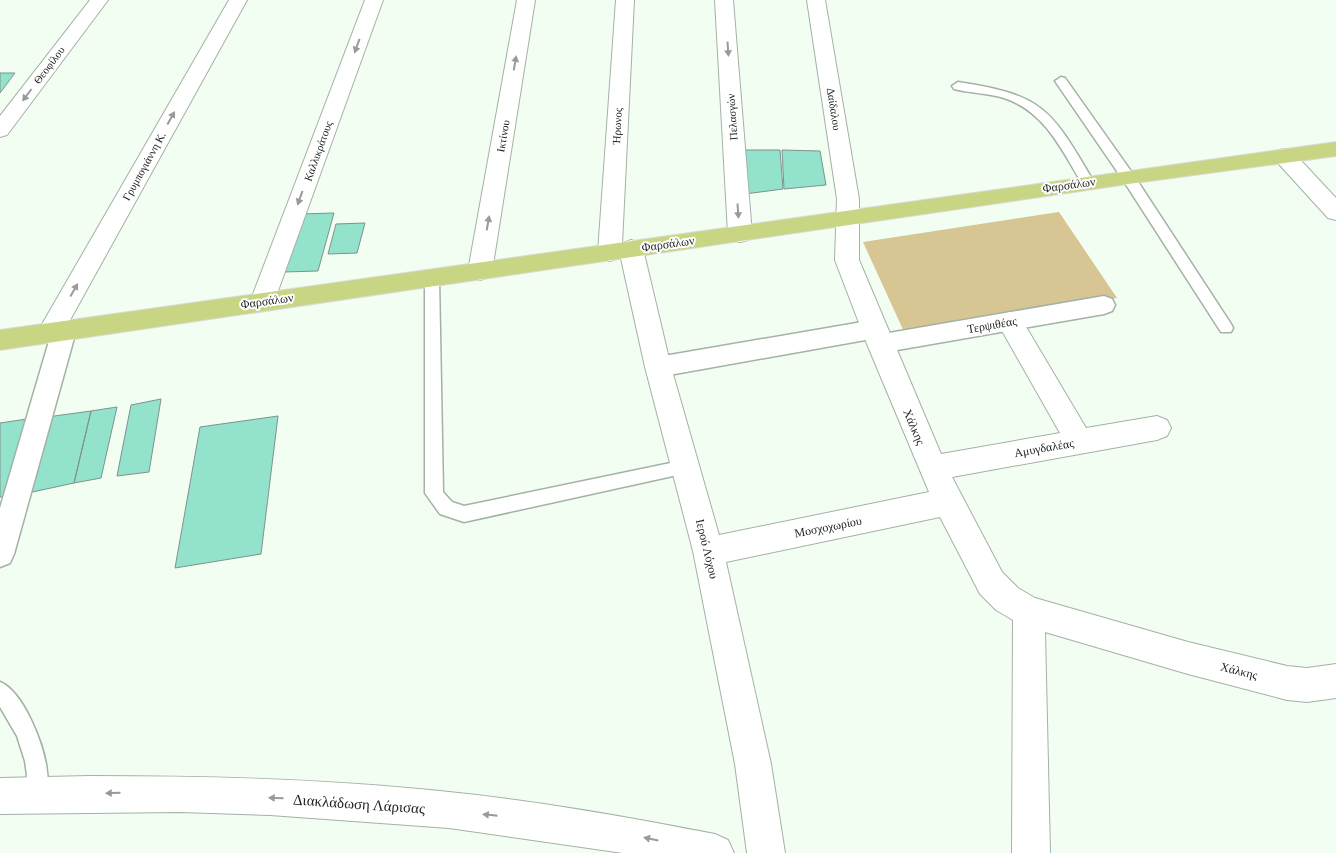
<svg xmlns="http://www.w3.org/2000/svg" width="1336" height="853" font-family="'Times New Roman',serif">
<rect width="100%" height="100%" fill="#f1fef1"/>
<path fill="#d7c594" d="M 1059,212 L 1117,298 L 905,334 L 863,242 Z"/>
<path fill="#92e2cc" stroke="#80928c" d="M 0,73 L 15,73 L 0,93 Z
M 742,150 L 780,150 L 783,189 L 745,194 Z
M 782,150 L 820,151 L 826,185 L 784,189 Z
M 334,213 L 318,271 L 284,272 L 301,214 Z
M 365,223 L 357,253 L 328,254 L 336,224 Z
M 161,399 L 149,472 L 117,476 L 131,405 Z
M 117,407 L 101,478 L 74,483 L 91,411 Z
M 91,411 L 74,483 L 28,493 L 47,417 Z
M 278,416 L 261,554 L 175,568 L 200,427 Z
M 27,419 L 4,497 L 0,497 L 0,423 Z"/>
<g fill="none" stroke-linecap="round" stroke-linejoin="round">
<defs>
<path id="service" d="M 1061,77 L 1065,78 L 1133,174 L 1231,324 L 1233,328 L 1231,332 L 1221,332 L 1123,180 L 1055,81 Z
M 958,82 C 1045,95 1051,110 1094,182 L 1093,185 L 1083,185 C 1062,151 1046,112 1004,98 C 987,93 970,93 954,89 L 952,86 Z
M 432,273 L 437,274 L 439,278 L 443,492 L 452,502 L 464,506 L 685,460 L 691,462 L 693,467 L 691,472 L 464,522 L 440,514 L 425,493 L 425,278 L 427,274 Z
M 0,682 C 24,692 45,747 47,772 C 49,782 45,793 41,802 L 34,806 L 27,802 L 23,795 L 27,775 L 25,761 L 17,736 L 0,707 Z"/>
<path id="pedestrian" d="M 1104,296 L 1112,299 L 1115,305 L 1112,311 L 1104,314 L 880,353 L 872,351 L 868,344 L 871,339 L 658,377 L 650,374 L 646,367 L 650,360 L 658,357 L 874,320 L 882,323 L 885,329 L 883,334 Z
M 64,322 L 72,325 L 76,331 L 14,554 L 10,563 L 0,567 L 0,508 L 52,331 L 56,325 Z"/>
<path id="minor" d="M 90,0 L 108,0 L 7,135 L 0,137 L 0,116 Z
M 229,0 L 247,0 L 59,340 L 50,343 L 41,340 L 37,333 L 41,326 Z
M 365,0 L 383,0 L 274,302 L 271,309 L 262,311 L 253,309 L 250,302 Z
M 517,0 L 535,0 L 492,271 L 488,277 L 480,280 L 472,277 L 468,271 Z
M 616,0 L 634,0 L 622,244 L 631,240 L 639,243 L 643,249 L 671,367 L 719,535 L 929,492 L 867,344 L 835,260 L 837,199 L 807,0 L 825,0 L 859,199 L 859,260 L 941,454 L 1060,433 L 997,322 L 1001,315 L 1010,312 L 1019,315 L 1086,428 L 1157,416 L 1167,420 L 1171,428 L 1167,436 L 1157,440 L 952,477 L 1002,572 L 1018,588 L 1035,598 L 1188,642 L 1287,666 L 1307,668 L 1336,664 L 1336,698 L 1307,702 L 1287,700 L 1188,674 L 1045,632 L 1050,853 L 1012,853 L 1013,620 L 996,610 L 980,594 L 940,517 L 726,562 L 771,764 L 785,853 L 747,853 L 735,764 L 693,551 L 645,367 L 620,254 L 618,258 L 610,261 L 602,258 L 598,252 Z
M 715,0 L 733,0 L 752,234 L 748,240 L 740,242 L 732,240 L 728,234 Z
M 1284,149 L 1292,151 L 1336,198 L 1336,220 L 1328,218 L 1276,161 L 1273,156 L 1276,151 Z
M 90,776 C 210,776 330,779 449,792 C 539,801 627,817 715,834 L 728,840 L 734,853 L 623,853 L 449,828 L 270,815 L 180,812 L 0,814 L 0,778 Z"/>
<path id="primary" d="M 1336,142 L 1336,156 L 1128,184 L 0,350 L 0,330 Z"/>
</defs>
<use href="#service" stroke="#a4b1a5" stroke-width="3"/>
<use href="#pedestrian" stroke="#a4b1a5" stroke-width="3"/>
<use href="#minor" stroke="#a4b1a5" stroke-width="2"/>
<use href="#primary" stroke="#dbdbdb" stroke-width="2"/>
<use href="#service" fill="#fff" fill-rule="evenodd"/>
<use href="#pedestrian" fill="#fff" fill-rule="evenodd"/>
<use href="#minor" fill="#fff" fill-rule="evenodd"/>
<use href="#primary" fill="#c8d684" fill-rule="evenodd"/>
</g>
<defs><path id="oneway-solid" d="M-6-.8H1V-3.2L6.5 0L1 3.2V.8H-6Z" transform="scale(1.25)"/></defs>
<g fill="#999b99">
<use href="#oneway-solid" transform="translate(357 46) rotate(110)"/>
<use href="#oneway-solid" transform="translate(728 49) rotate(86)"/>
<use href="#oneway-solid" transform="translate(515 63) rotate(-80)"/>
<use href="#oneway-solid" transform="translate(27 95) rotate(127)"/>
<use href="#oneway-solid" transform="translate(171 118) rotate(-61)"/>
<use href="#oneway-solid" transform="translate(300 198) rotate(110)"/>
<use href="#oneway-solid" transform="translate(738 211) rotate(86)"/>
<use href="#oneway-solid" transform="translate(488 223) rotate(-80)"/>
<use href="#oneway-solid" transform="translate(74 290) rotate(-61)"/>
<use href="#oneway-solid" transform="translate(113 793) rotate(179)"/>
<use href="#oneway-solid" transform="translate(276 798) rotate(-178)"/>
<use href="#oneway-solid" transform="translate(490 815) rotate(-174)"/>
<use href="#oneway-solid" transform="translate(651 839) rotate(-168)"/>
</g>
<g text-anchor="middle" stroke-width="4" stroke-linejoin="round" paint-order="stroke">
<g font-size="11" fill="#1d211d" stroke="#fff">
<text transform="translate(49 65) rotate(-53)" y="4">Θεοφίλου</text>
<text transform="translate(834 109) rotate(81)" y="4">Δαίδαλου</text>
<text transform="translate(732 117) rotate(-94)" y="4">Πελασγών</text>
<text transform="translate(617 126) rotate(-87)" y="4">Ήρωνος</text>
<text transform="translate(503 136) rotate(-80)" y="4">Ικτίνου</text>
<text transform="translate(318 151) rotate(-70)" y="4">Καλλικράτους</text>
<text transform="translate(144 166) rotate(-61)" y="4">Γρυμπογιάννη Κ.</text>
</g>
<g font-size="12" fill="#1d211d" stroke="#fff">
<text transform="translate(1069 185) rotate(-8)" y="4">Φαρσάλων</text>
<text transform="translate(668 244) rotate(-8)" y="4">Φαρσάλων</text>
<text transform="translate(267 301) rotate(-8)" y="4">Φαρσάλων</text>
<text transform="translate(992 325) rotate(-10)" y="4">Τερψιθέας</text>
<text transform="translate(914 427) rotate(67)" y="4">Χάλκης</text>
<text transform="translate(1044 448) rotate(-10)" y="4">Αμυγδαλέας</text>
<text transform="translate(828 527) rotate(-11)" y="4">Μοσχοχωρίου</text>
<text transform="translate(707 549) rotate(76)" y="4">Ιερού Λόχου</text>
<text transform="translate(1239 671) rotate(14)" y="4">Χάλκης</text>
</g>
<g font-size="15" fill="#1d211d" stroke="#fff">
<text transform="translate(359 804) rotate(4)" y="5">Διακλάδωση Λάρισας</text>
</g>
</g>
</svg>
